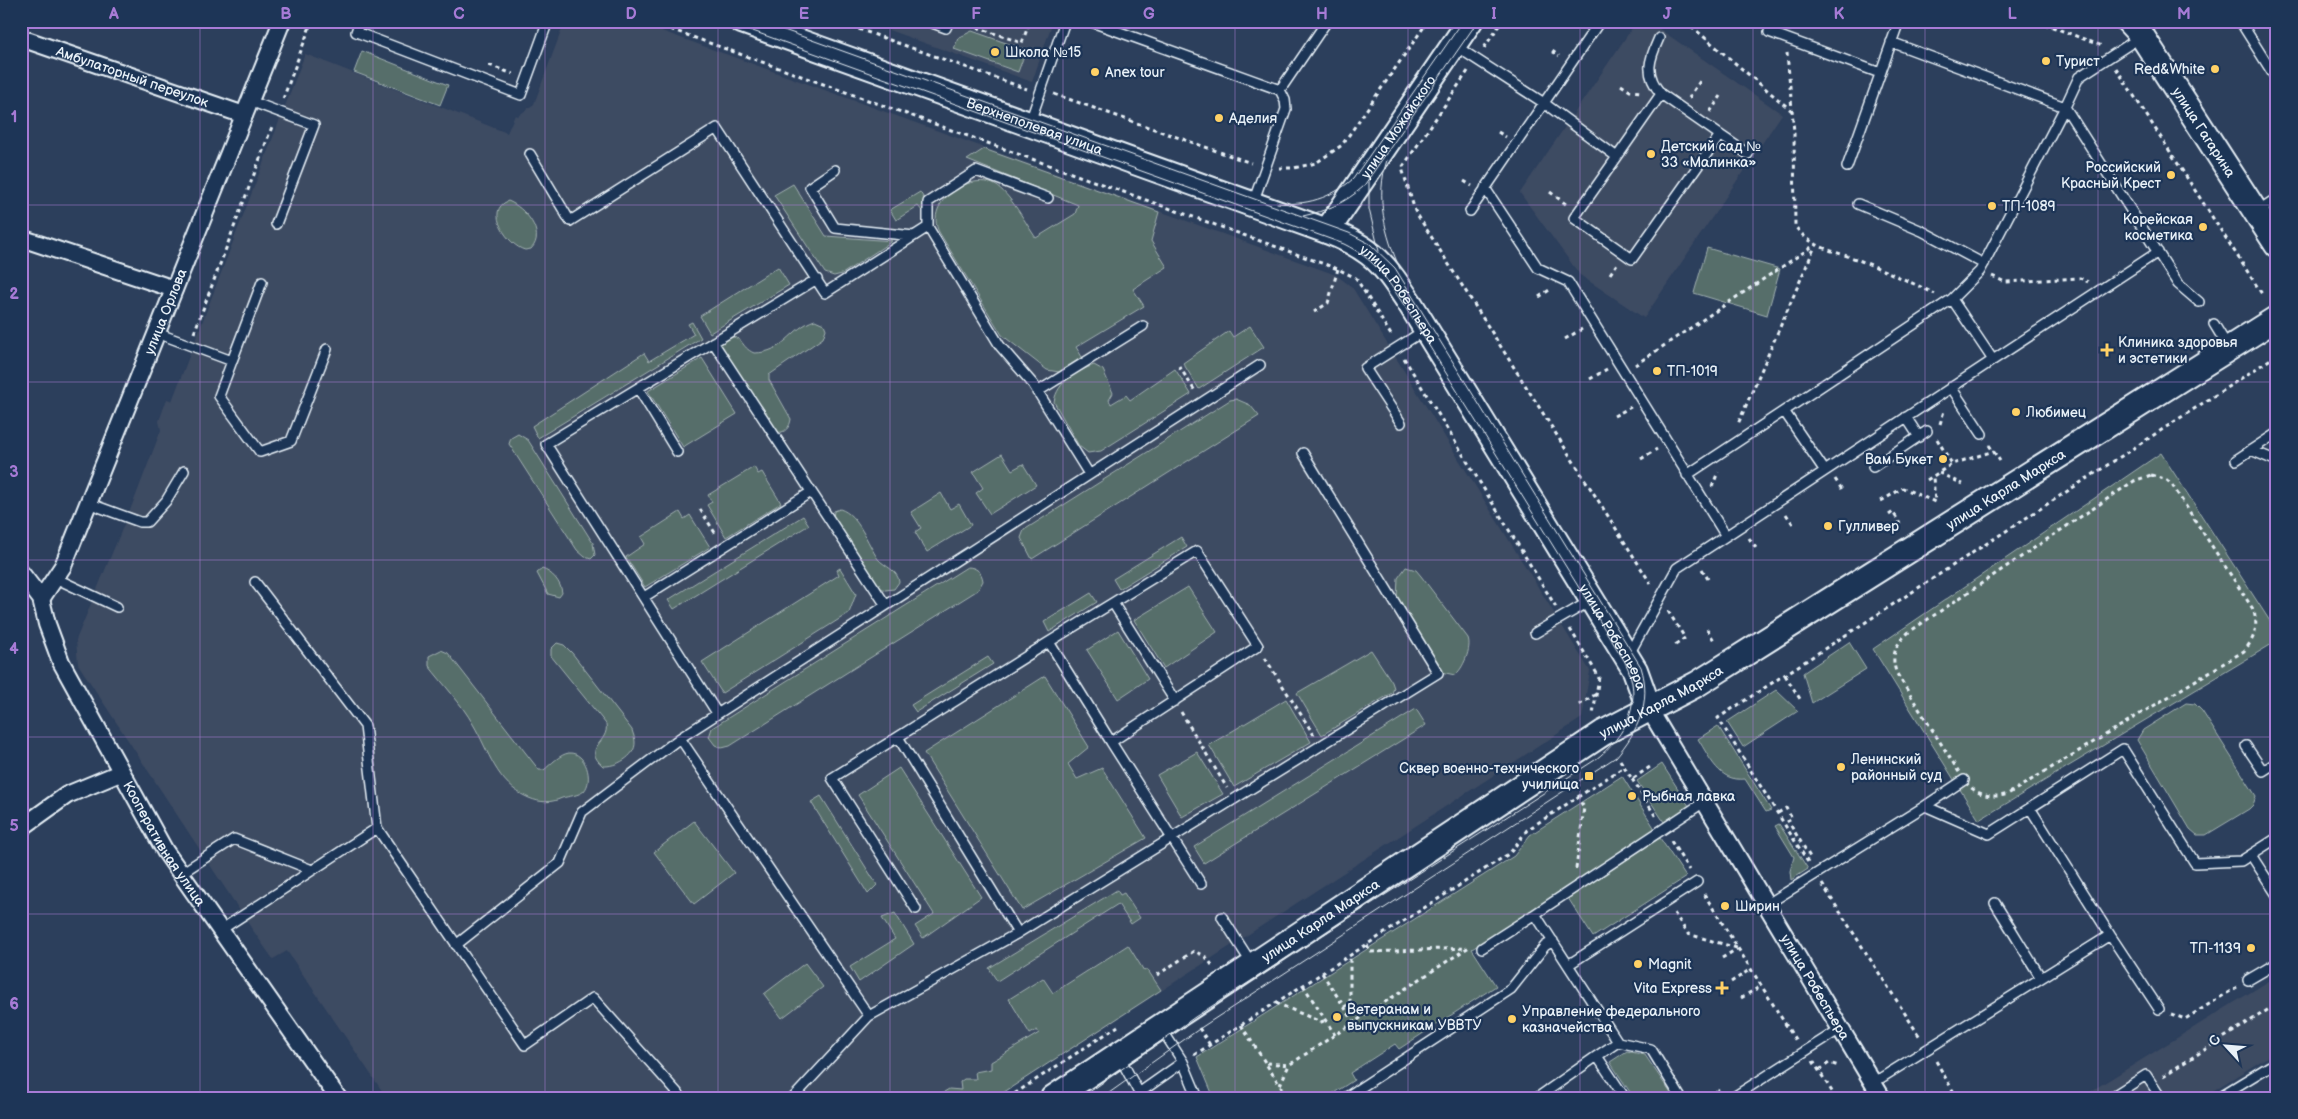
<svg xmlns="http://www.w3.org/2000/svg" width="2298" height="1119" font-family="'Balsamiq Sans',sans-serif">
<rect width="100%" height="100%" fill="#2c3f5c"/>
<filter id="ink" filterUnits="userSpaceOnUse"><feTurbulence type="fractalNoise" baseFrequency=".02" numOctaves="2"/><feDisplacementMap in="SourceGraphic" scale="10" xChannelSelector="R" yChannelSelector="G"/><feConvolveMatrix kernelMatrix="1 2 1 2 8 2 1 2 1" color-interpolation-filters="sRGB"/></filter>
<g filter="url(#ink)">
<path fill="#3e4b62" d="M 565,21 L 634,21 L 1336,275 L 1352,287 L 1590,671 L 1582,718 L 996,1098 L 387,1098 L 287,951 L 273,959 L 252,929 L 78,664 L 76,640 L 135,498 L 161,430 L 159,421 L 167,399 L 172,401 L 305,54 L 507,133 L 515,115 L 518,116 L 534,104 Z
M 864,21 L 1053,21 L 1032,82 Z
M 1637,21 L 1648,21 L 1782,114 L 1644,318 L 1580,275 L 1520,193 Z
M 2277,976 L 2277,1051 L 2211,1092 L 2214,1098 L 2080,1098 Z"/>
<path fill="#576e6a" stroke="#a0b0b1" d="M 972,31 L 1026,50 L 1018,72 L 954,49 L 958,38 Z
M 362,51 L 448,85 L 440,105 L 354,72 Z
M 984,149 L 1159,212 L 1151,241 L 1167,267 L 1133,289 L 1144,306 L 1076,347 L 1082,357 L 1059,372 L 1047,370 L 1002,335 L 939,232 C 924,202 969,171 995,185 C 1010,193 1026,224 1036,238 L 1075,214 L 1078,205 L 967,160 Z
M 793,184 L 826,236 L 892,241 L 842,274 L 834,276 L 825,273 L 774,195 Z
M 920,192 L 926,202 L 923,212 L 918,206 L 896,220 L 890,210 Z
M 508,201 C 524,207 547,233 531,249 L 525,250 C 508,246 484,210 508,201 Z
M 1707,248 L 1780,269 L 1767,315 L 1694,293 Z
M 778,267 L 789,285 L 710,333 L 700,316 Z
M 815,320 L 824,324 L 826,329 L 823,338 L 769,375 L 769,380 L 791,419 C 790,427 785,434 776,432 L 718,344 L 727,336 C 745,337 740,347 754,353 C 785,353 790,328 815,320 Z
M 692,322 L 701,338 L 538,438 L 532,426 L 644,353 L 649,361 L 694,334 L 688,324 Z
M 1250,326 L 1264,347 L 1199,389 L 1183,363 L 1229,331 L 1233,337 Z
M 702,358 L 737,414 L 683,447 L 648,391 Z
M 1094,365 L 1103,370 L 1113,393 L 1109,400 L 1111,404 L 1126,395 L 1130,400 L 1175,369 L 1191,394 L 1101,451 L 1088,453 L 1079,446 L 1054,402 C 1057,381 1078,371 1094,365 Z
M 1236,399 L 1250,405 L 1259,416 L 1032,559 L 1021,538 L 1024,530 L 1230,400 Z
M 518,434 L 528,440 L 593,543 L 595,555 L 591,559 L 585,557 L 577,550 L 509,444 L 511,438 Z
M 2161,453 L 2277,632 L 2277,641 L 1979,820 L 1873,649 Z
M 1002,454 L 1012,470 L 1023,464 L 1036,485 L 990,514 L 976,493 L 983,488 L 973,472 Z
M 754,467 L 758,474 L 762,472 L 781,503 L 726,537 L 707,505 L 712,502 L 708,495 Z
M 941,493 L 950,509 L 959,504 L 971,525 L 927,552 L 915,532 L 921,528 L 911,512 Z
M 840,509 C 859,515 867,543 878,559 C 885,567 898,570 899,582 L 894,589 L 885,590 L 877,586 L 833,518 L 834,511 Z
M 680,512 L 684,519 L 690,515 L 710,547 L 645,587 L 626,557 L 645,544 L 641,537 Z
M 803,516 L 809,525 L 674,609 L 668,600 Z
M 1181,537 L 1187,547 L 1119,589 L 1113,579 Z
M 967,567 C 976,567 982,572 983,581 L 978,590 L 730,746 L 722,748 L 715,745 L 709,737 L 712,728 Z
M 1406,567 L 1416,570 L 1421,576 L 1468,638 C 1472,648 1463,669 1455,675 L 1441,672 L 1397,598 L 1398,578 Z
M 840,568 L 856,594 L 849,613 L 722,693 L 702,662 L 839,575 L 837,570 Z
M 542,569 C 552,572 561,582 562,593 L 559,597 L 548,594 L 537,573 Z
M 1188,587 L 1217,632 L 1164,668 L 1134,620 Z
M 1091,593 L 1097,602 L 1049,632 L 1044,622 Z
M 1118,630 L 1148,679 L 1118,699 L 1087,650 Z
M 1849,642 L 1866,669 L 1812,703 L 1803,673 Z
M 557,643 L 564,645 L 572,653 L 632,730 C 633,734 635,738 635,742 C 636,757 615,767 603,766 C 581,747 610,743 606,724 L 551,656 L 551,649 Z
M 441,650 L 448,653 L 539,770 L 544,770 C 550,765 560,754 569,753 C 586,752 594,780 584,791 C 578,796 569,796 562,798 C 551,803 541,803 529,798 C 496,784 489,751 473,724 C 461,703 443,684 429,666 L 429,656 Z
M 1371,650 L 1392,682 L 1394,688 L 1392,693 L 1322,735 L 1297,693 Z
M 988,657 L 993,664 L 916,712 L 911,705 Z
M 1045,676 L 1089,747 L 1068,764 L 1077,779 L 1102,768 L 1146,838 L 1022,910 L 924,753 Z
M 1776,690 L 1798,711 L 1743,747 L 1727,722 Z
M 1286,699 L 1311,742 L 1234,787 L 1209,745 Z
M 2186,703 L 2195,704 L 2202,711 L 2256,796 L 2253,805 L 2249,809 L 2206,835 L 2197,835 L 2190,829 L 2137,740 L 2143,730 Z
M 1416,709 L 1426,725 L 1204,863 L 1194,847 Z
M 1718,726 L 1771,810 L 1766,812 L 1745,779 C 1719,782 1710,758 1698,739 Z
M 1197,752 L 1223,794 L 1182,817 L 1157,775 Z
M 1662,764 L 1689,806 L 1664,822 L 1637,781 Z
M 899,768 L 981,897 L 923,938 L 915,926 L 934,914 L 858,795 Z
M 1622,776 L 1655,829 L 1472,949 L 1496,986 L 1399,1049 L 1395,1044 L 1350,1073 L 1354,1080 L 1326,1098 L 1214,1098 L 1197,1057 L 1514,856 L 1530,835 Z
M 821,796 L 877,885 L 868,894 L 811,802 Z
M 694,821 L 734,873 L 694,904 L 654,852 Z
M 1779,824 L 1808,869 L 1791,880 L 1790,871 L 1794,857 L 1775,826 Z
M 1660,838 L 1686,877 L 1593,937 L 1568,898 Z
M 1117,890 L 1120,895 L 1124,893 L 1140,918 L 1131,924 L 1118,904 L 997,981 L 989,968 Z
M 895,913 L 914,944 L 859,982 L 850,967 L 895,939 L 882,918 Z
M 1128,945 L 1144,971 L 1147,969 L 1161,990 L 995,1098 L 945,1098 L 944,1092 L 949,1089 L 961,1090 L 960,1082 L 964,1079 L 976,1079 L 975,1072 L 991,1069 L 991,1062 L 1039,1033 L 1037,1030 L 1030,1034 L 1009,999 L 1043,978 L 1053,993 Z
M 805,963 L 823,987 L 782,1018 L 764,994 Z
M 1627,1051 L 1645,1055 L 1674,1098 L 1634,1098 L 1610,1062 Z"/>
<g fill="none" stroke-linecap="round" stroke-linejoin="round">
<defs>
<path id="lane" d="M 360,21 L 356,32 L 521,95 L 548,21
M 927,21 L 946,28 L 949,21
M 1089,21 L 1280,90 L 1327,21
M 1772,21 L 1769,32 L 1880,73
M 2240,21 L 2277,80
M 1659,38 C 1649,60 1644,74 1661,94
M 1891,42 L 2065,107 L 2178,284 L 2199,302
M 1454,45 L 1544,103 L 1617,157 L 1574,218 L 1632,259 L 1720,135 L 1661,94 L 1617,157
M 250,101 L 314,125 L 276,224
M 1030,122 L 1065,21
M 1720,135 L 1748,154
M 530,154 L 570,221 L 717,128 L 825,293 L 928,227 L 928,202 L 976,171 L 1048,198
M 1847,167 L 1899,21
M 835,170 L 810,187 L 835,228 L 914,236
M 1485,188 L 1538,268 L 1568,282 L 1726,536 L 1825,471 L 1784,411 L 1952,299 L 1993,360 L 2158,252
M 1253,203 L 1286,109 L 1285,100 L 1280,90
M 1858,204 L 1922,231 L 1984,264
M 1470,211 L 1600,21
M 2256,212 L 2277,198
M 928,227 L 1000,346 L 1033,384 L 1089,474
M 1952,299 L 1980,271 L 2065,107 L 2079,77 L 2142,36
M 2214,324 L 2228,347
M 157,333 L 232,361 L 219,396 L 260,452 L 291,441 L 327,349
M 713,342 L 885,604
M 232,361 L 262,282
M 1951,387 L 1982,434
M 638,388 L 677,452
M 1037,392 L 1143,326
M 1906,417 L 1919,437
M 1401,423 L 1365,368 L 1425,330
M 2251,450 L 2277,461
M 2236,460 L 2277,433
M 1873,467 L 1927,431
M 1825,471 L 1993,360
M 1687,475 L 1784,411
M 88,503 L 140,522 L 147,522 L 166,501 L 184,471
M 55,578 L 117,607
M 255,582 L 365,726 L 377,828
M 644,597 L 811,492
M 1113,603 L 1175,701
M 1535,633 L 1592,600
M 1629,654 L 1677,568 L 1726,536
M 717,713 L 546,444 L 817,279
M 898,737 L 832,778 L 916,909
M 680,738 L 869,1016
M 1111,742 L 1201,884
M 2246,746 L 2263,771 L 2277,762
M 1925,806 L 1964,780
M 2251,855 L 2277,895
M 180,874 L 234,839 L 312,870
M 1995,903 L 2041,978
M 1766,905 L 1925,806 L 1989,834 L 2123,749 L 2195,863 L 2241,861 L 2277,838
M 1222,917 L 1252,964
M 219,931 L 377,828 L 525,1045 L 593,998 L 682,1098
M 1018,933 L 898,737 L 1049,642 L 1111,742 L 1258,646 L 1197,551 L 1049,642
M 2110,935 L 2159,1009
M 456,945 L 560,863 L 582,812 L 680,738 L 1260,365
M 1482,948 L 1535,914
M 1568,965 L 1697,882
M 2248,980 L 2277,963
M 1161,1028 L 1183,1062 L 1198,1098
M 1618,1042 L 1651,1049 L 1681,1098
M 1119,1056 L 1139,1093 L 1139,1098
M 1873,1083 L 2110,935 L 2030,808
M 1139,1093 L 1183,1062
M 793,1098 L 869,1016 L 1018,933 L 1438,673 L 1303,453
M 1345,1098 L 1511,989 L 1545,946 L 1553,941
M 1537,1098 L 1597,1056
M 1625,1098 L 1597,1056 L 1618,1042 L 1535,914 L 1704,802
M 1732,1098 L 1840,1029
M 2110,1098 L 2146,1075 L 2161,1098
M 2226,1098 L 2224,1094 L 2270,1066"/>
<g id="street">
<path id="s1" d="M 21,38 L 244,115"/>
<path d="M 21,238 L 174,289"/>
<path id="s2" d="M 21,573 L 41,599 L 47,624 L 61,662 L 165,851 L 338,1098"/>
<path id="s3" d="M 41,599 L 63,566 L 282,21"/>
<path id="s4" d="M 1649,709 L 1882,1098"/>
<path d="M 21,828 L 67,795 L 120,773"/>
</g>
<g id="secondary">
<path id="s5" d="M 742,21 L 1327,231 C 1374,249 1384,264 1411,305 L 1627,657 L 1635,670 L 1649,709"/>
<path id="s6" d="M 2128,21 L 2142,36 L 2277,245"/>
<path id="s7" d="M 1327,231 L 1470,21"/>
<path id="s8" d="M 1053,1098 L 1603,733 L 1697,684 L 2277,318"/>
</g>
</defs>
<use href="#lane" stroke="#e8f1f8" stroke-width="12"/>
<use href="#street" stroke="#e8f1f8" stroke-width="20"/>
<use href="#secondary" stroke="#e8f1f8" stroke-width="28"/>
<path stroke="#e8f1f8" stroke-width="3" stroke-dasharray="4 4" stroke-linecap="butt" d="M 648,21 L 1338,269 L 1356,278 L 1391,335
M 836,21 L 1027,89
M 1685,21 L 1792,111
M 2037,21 L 2102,46
M 962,22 L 1022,43 L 1030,21
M 1484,48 L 1502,21
M 1552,51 L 1559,56
M 1787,53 L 1794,132 L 1795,226 C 1811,249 1837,251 1861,261 C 1886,271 1911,282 1935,294
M 489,65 L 513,74
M 2116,68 L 2262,294
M 1468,71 L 1402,168 L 1415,211 L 1651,584
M 1621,85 L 1630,91 L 1643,92
M 1054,94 L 1251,163
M 1689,98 L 1700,81
M 283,99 L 312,21
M 1710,112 L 1721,96
M 1498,132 L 1506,137
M 1279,168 L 1294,168 L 1316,163 L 1342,145 L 1428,21
M 1464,181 L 1472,186
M 1550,192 L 1567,205
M 1610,274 L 1617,264
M 1992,276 L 2005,282 L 2080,278 L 2088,282
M 1539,297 L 1551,289
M 1314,312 L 1328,303 L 1338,269
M 194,333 L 273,124
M 1565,339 L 1582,329
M 1404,358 L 1556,607
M 1635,365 L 1816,244 L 1738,424
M 1179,366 L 1195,391
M 1590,379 L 1607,369
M 1614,416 L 1631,407
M 1940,424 L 1944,411
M 1937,439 L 1952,464
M 1989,445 L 2000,461
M 1641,459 L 1657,449
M 1939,473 L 1963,484
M 2151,475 L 2167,480 L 2172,485 L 2253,609 C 2259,626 2255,638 2244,651 L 2008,794 C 1991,799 1975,795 1964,780 L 1897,674 C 1890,657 1895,644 1909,632 L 2134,481 Z
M 1835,479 L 1843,491
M 1927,480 L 1952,464 L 1994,451
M 1712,487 L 1718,472
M 1881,501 L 1903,488 L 1935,502 L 1933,477
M 700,509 L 717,536
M 1786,514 L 1793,524
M 1889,515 L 1893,512 L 1900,524
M 1749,538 L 1756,548
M 1702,569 L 1708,579
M 1668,611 L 1685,638 L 1674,646
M 1570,629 L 1599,677 L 1593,714
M 1707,629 L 1715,642
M 1265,658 L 1314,735
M 1785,675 L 1802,702
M 1579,705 L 1596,694
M 1181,712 L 1227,788
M 1620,760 L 1632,779 L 1650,767
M 1632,779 L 1656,817
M 1778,813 L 1786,808 L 1792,819 L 1788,821 L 1810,857 L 1807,859
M 1671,841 L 1689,870
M 1808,862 L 1718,718 L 2277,355
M 1576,869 L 1584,807 L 1577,797
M 1822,884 L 1920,1037
M 1704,894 L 1796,1041
M 1674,913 L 1688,934 L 1737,948
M 1367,945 L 1371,952 L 1467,948
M 1722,958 L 1737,949
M 1322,973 L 1354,1022
M 1157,975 L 1194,951 L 1206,957 L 1212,965
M 1731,982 L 1751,969
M 1303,985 L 1335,1035
M 1741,998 L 1761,986
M 1276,1003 L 1321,1022 L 1326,1020
M 1344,1007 L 1350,1004 L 1350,955
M 2171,1014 L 2185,1019 L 2237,987
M 1241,1025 L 1288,1098
M 1199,1028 L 1210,1045
M 1194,1055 L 1510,853 L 1527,830 L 1624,767
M 1813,1061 L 1836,1098
M 1936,1061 L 1957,1098
M 1267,1063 L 1289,1065
M 1819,1070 L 1829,1063 L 1839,1066
M 2163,1076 L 2277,1004
M 1280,1085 L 1289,1065 L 1469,947
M 1709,1096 L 1720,1090
M 1008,1098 L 1118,1026"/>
<use href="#lane" stroke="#1d3557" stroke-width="9"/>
<use href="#street" stroke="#1d3557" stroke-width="16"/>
<use href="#secondary" stroke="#1d3557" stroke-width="24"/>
<path stroke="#e8f1f8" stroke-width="1" d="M 725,21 L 1344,244 C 1374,259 1384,275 1402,302 L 1625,662 C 1644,700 1627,735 1595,760 L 1195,1017 L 1081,1098
M 759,21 L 1349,233 L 1370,244 L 1395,268 L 1641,667 C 1652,702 1638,731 1616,757 L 1202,1027 L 1102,1098
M 1387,160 C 1375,197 1385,235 1400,269
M 1369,177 L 1369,209 L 1379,251
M 1277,203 C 1306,206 1331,198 1353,179 L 1463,21
M 1303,216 C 1326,211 1345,203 1363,187 L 1478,21"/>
</g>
</g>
<path fill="none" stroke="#a77bd6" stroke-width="1" stroke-opacity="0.55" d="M 200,21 L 200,1098M 373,21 L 373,1098M 545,21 L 545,1098M 718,21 L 718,1098M 890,21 L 890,1098M 1063,21 L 1063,1098M 1235,21 L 1235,1098M 1408,21 L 1408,1098M 1580,21 L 1580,1098M 1753,21 L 1753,1098M 1925,21 L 1925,1098M 2098,21 L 2098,1098M 21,205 L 2277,205M 21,382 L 2277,382M 21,560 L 2277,560M 21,737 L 2277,737M 21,914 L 2277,914"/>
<g fill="#ffd166" stroke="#1d3557" stroke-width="2">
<circle cx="995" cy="52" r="5"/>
<circle cx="2046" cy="61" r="5"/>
<circle cx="2215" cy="69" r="5"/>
<circle cx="1095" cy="72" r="5"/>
<circle cx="1219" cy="118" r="5"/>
<circle cx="1651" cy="154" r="5"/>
<circle cx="2171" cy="175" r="5"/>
<circle cx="1992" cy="206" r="5"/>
<circle cx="2203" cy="227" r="5"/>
<path d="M2104.5 342.5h5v5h5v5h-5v5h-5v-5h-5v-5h5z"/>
<circle cx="1657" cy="371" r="5"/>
<circle cx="2016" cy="412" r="5"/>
<circle cx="1943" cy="459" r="5"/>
<circle cx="1828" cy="526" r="5"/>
<circle cx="1841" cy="767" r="5"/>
<rect x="1584" y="771" width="10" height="10" rx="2.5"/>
<circle cx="1632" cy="796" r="5"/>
<circle cx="1725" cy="906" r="5"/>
<circle cx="2251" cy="948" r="5"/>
<circle cx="1638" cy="964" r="5"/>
<path d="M1719.5 980.5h5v5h5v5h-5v5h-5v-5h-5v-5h5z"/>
<circle cx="1337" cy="1017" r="5"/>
<circle cx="1512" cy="1019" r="5"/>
</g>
<g text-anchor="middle" stroke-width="4.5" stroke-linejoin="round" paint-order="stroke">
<g font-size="14" fill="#e8f1f8" stroke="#1d3557" text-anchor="start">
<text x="1005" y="57">Школа №15</text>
<text x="2056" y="66">Турист</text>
<text x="2205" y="74" text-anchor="end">Red&amp;White</text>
<text x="1105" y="77">Anex tour</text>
<text x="1229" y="123">Аделия</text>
<text x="1661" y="151">Детский сад №<tspan x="1661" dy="16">33 «Малинка»</tspan></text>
<text x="2161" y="172" text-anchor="end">Российский<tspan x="2161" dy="16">Красный Крест</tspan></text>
<text x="2002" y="211">ТП-1089</text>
<text x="2193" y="224" text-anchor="end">Корейская<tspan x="2193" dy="16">косметика</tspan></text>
<text x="2118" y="347">Клиника здоровья<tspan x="2118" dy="16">и эстетики</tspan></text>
<text x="1667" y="376">ТП-1019</text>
<text x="2026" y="417">Любимец</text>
<text x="1933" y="464" text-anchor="end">Вам Букет</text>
<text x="1838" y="531">Гулливер</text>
<text x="1851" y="764">Ленинский<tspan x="1851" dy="16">районный суд</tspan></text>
<text x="1579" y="773" text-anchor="end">Сквер военно-технического<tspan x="1579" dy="16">училища</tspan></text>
<text x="1642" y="801">Рыбная лавка</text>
<text x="1735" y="911">Ширин</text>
<text x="2241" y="953" text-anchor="end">ТП-1139</text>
<text x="1648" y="969">Magnit</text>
<text x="1712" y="993" text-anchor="end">Vita Express</text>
<text x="1347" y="1014">Ветеранам и<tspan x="1347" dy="16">выпускникам УВВТУ</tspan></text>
<text x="1522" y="1016">Управление федерального<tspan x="1522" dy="16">казначейства</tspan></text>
</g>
<g font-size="14" fill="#e8f1f8" stroke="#1d3557">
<text dy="5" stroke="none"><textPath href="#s1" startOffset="118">Амбулаторный переулок</textPath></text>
<text dy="5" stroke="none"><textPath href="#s7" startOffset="126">улица Можайского</textPath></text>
<text dy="5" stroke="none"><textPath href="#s5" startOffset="311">Верхнеполевая улица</textPath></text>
<text dy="5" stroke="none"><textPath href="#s6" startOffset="135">улица Гагарина</textPath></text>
<text dy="5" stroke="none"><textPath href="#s5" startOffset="720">улица Робеспьера</textPath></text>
<text dy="5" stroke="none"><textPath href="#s3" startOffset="314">улица Орлова</textPath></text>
<text dy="5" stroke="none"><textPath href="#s8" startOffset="1131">улица Карла Маркса</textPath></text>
<text dy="5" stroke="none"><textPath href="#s5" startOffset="1125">улица Робеспьера</textPath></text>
<text dy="5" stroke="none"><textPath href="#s8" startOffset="726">улица Карла Маркса</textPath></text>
<text dy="5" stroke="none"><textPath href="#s2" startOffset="308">Кооперативная улица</textPath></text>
<text dy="5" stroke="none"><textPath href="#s8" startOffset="321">улица Карла Маркса</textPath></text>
<text dy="5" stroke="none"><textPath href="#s4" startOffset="324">улица Робеспьера</textPath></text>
</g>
</g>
<rect width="2298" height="1119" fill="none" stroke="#1d3557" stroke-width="55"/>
<g transform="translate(2226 1046) rotate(296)" stroke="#1d3557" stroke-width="4" paint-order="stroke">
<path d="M0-4L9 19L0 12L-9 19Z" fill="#e8f1f8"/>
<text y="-8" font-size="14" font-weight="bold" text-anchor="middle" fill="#e8f1f8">С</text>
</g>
<rect x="28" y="28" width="2242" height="1064" fill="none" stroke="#a77bd6" stroke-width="2"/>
<g font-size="16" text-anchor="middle" font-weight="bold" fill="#a77bd6">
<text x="114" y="19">A</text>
<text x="286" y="19">B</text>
<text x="459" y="19">C</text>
<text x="631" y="19">D</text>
<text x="804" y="19">E</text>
<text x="976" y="19">F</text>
<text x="1149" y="19">G</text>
<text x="1322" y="19">H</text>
<text x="1494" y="19">I</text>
<text x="1667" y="19">J</text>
<text x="1839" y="19">K</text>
<text x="2012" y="19">L</text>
<text x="2184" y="19">M</text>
<text x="14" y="122">1</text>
<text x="14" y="299">2</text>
<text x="14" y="477">3</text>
<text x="14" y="654">4</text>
<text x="14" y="831">5</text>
<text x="14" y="1009">6</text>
</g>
</svg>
